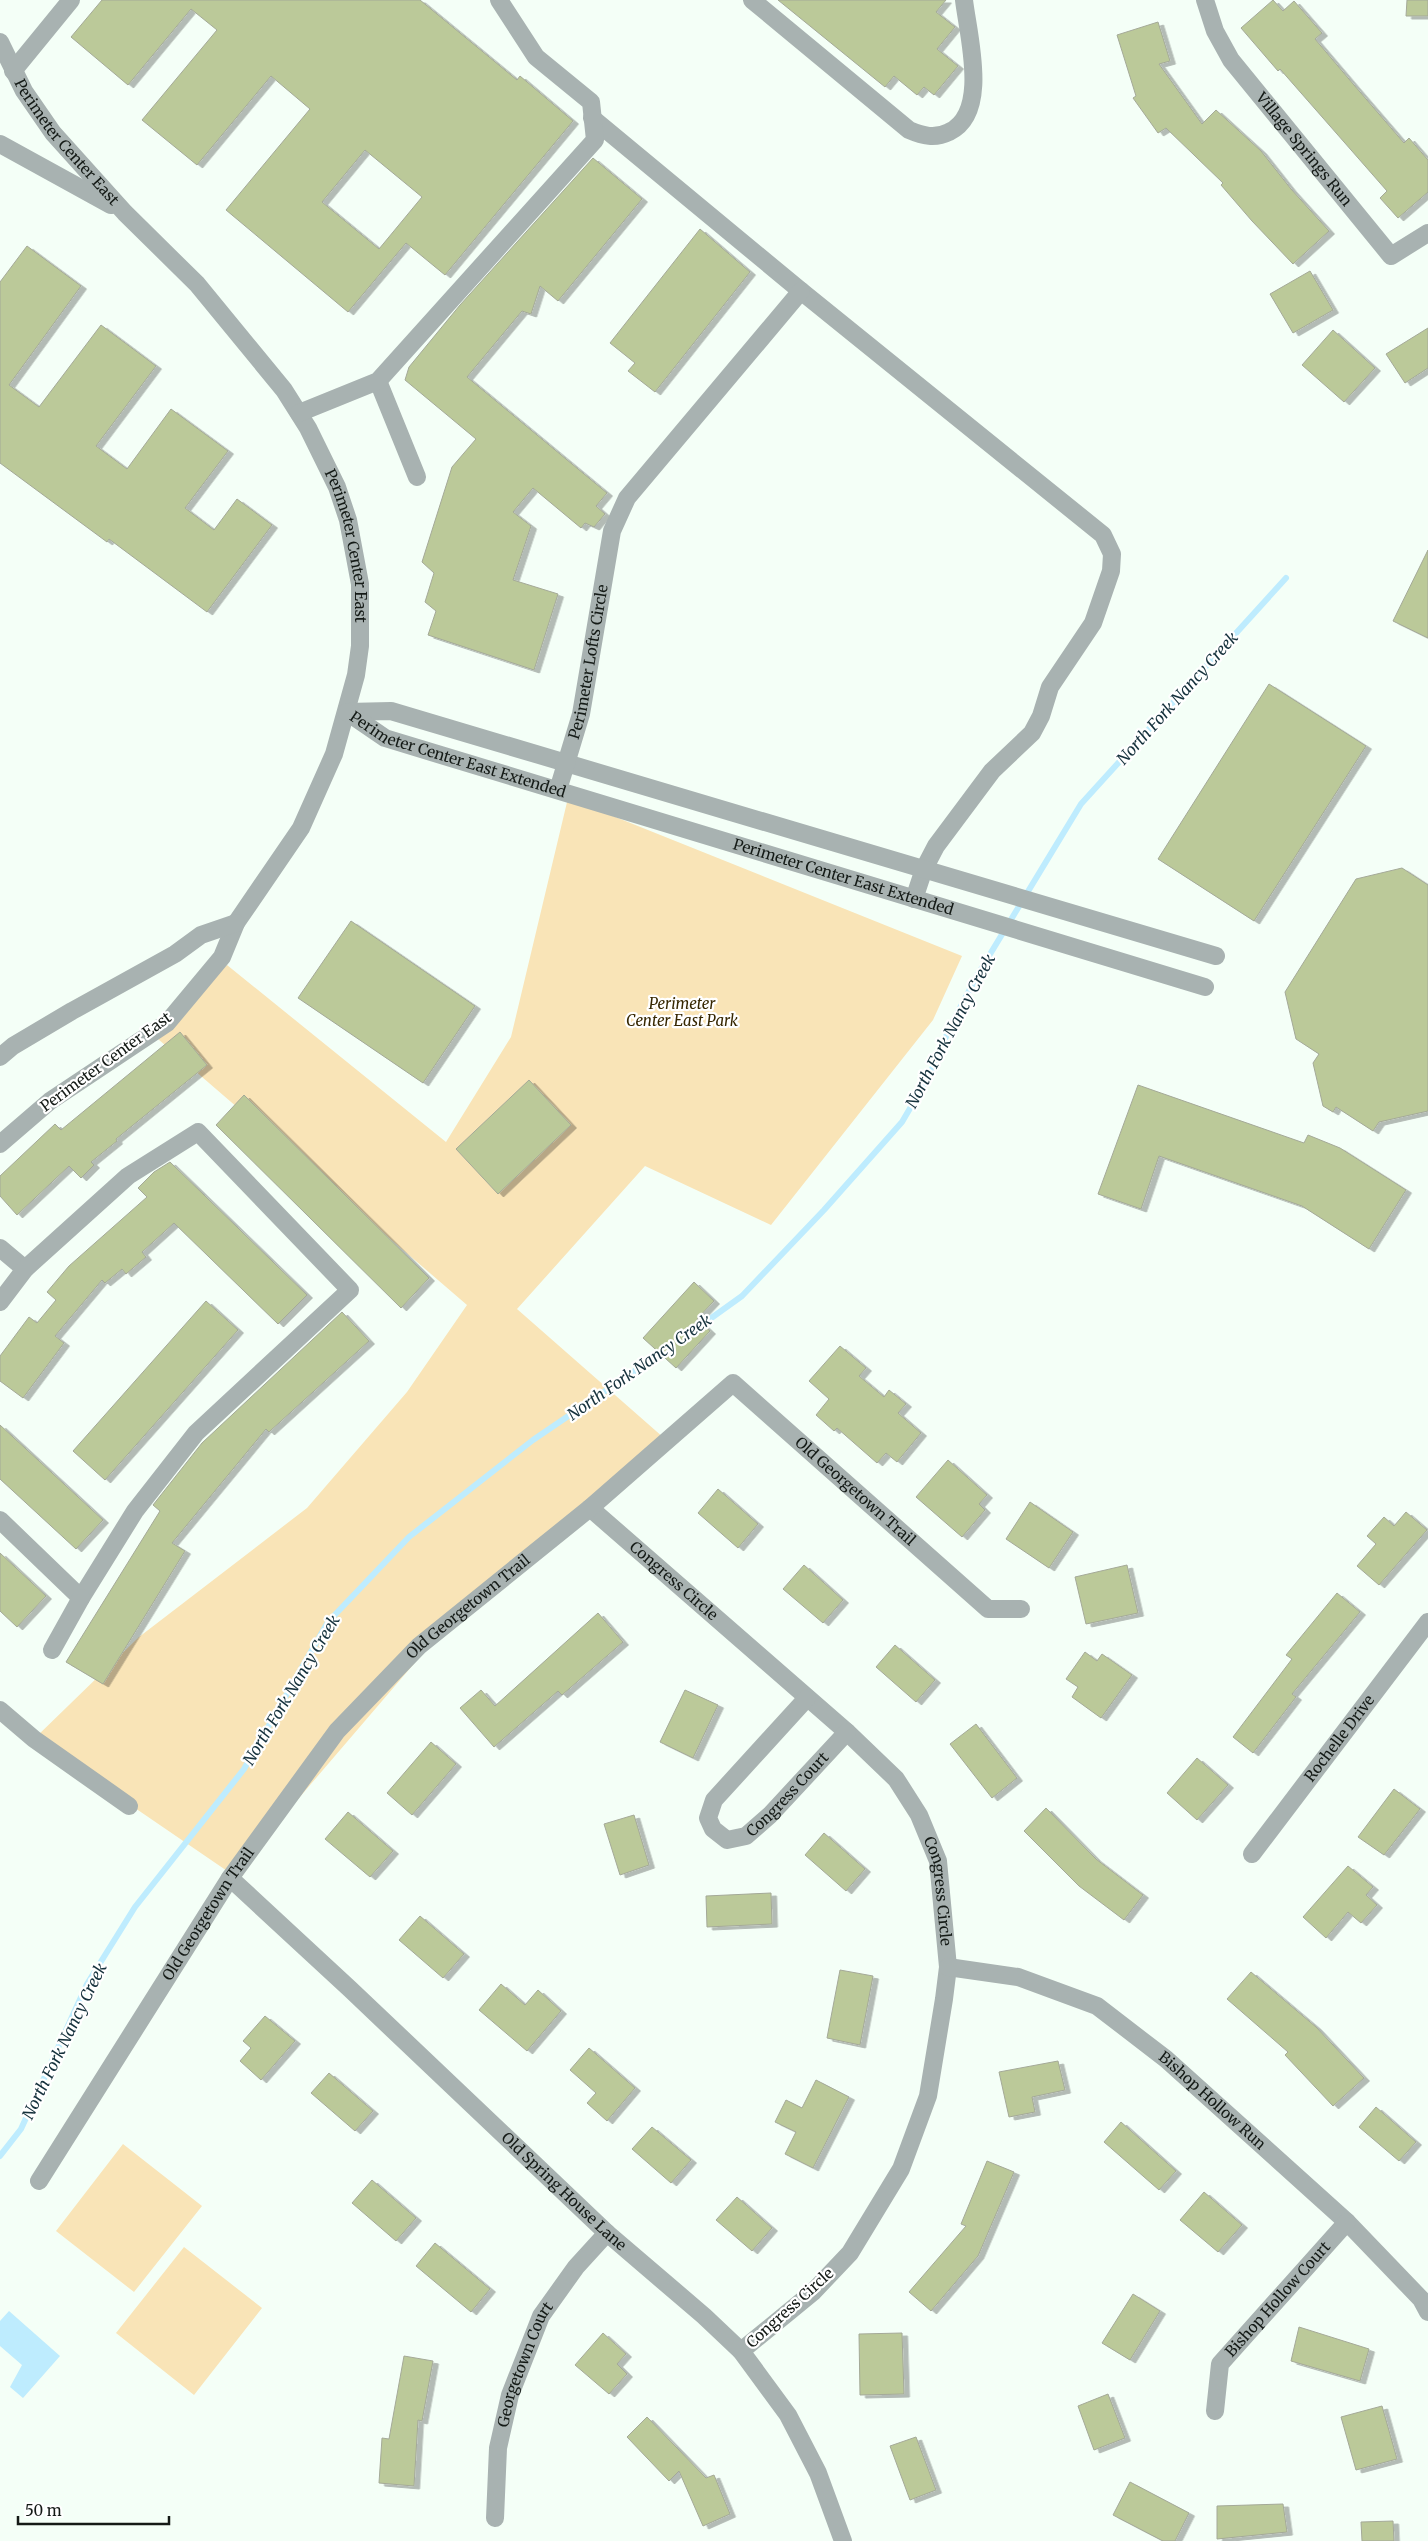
<svg xmlns="http://www.w3.org/2000/svg" width="1428" height="2541" font-family="Merriweather,serif">
<defs>
<filter id="shadow"><feDropShadow dx="5.5" dy="3" stdDeviation="0" flood-color="#0004"/></filter>
</defs>
<rect width="100%" height="100%" fill="#f4fff7"/>
<path fill="#f9e4b7" d="M 568,798 L 962,956 L 933,1020 L 771,1225 L 645,1166 L 517,1309 L 664,1438 L 424,1652 L 233,1875 L 34,1739 L 139,1637 L 307,1508 L 407,1392 L 467,1305 L 151,1033 L 227,965 L 446,1142 L 511,1037 Z
M 123,2144 L 202,2206 L 134,2292 L 56,2231 Z
M 184,2247 L 262,2308 L 194,2395 L 116,2333 Z"/>
<path fill="#beecfe" d="M 9,2311 L 60,2356 L 23,2398 L 10,2387 L 22,2365 L 0,2346 L 0,2321 Z"/>
<g fill="none" stroke-linecap="round" stroke-linejoin="round">
<path stroke="#beecfe" stroke-width="6" d="M 696,1329 L 742,1296 L 824,1210 L 902,1122 L 929,1076 L 951,1025 L 978,974 L 1081,804 L 1286,578
M 0,2156 L 21,2129 L 87,1984 L 135,1907 L 244,1769 L 328,1622 L 409,1537 L 533,1440 L 667,1349"/>
</g>
<path fill="#bbc999" stroke="#a4a998" fill-rule="evenodd" filter="url(#shadow)" d="M 102,0 L 420,0 L 517,80 L 520,76 L 573,121 L 445,275 L 406,243 L 348,312 L 226,210 L 310,109 L 271,76 L 197,165 L 142,120 L 217,30 L 191,9 L 128,85 L 71,37 ZM 365,150 L 422,197 L 379,249 L 322,202 Z
M 778,0 L 946,0 L 936,12 L 955,27 L 937,49 L 958,66 L 934,95 L 924,87 L 917,95 L 894,76 L 885,87 Z
M 1273,0 L 1283,11 L 1294,1 L 1322,33 L 1315,39 L 1354,85 L 1404,143 L 1409,138 L 1428,160 L 1428,192 L 1398,218 L 1380,198 L 1387,191 L 1280,69 L 1278,71 L 1241,28 Z
M 1407,0 L 1428,0 L 1428,16 L 1406,16 Z
M 1158,22 L 1170,61 L 1159,64 L 1202,124 L 1216,110 L 1261,151 L 1291,189 L 1329,231 L 1293,264 L 1252,221 L 1221,185 L 1223,183 L 1166,128 L 1158,133 L 1133,98 L 1136,96 L 1117,35 Z
M 593,158 L 642,199 L 558,301 L 540,286 L 531,314 L 522,311 L 467,377 L 607,493 L 596,506 L 605,514 L 594,527 L 585,523 L 581,528 L 533,488 L 513,512 L 531,526 L 513,580 L 558,594 L 534,670 L 428,635 L 436,611 L 425,602 L 434,573 L 422,562 L 452,467 L 476,439 L 405,380 L 409,367 L 460,305 Z
M 700,229 L 750,272 L 655,392 L 628,371 L 635,363 L 610,343 Z
M 27,246 L 81,286 L 9,385 L 39,407 L 101,325 L 156,366 L 96,446 L 127,469 L 171,409 L 228,451 L 185,508 L 214,530 L 237,499 L 272,525 L 207,612 L 109,539 L 107,542 L 0,463 L 0,282 Z
M 1310,271 L 1333,310 L 1293,333 L 1270,294 Z
M 1428,328 L 1428,368 L 1405,383 L 1386,354 Z
M 1333,330 L 1375,368 L 1344,402 L 1302,365 Z
M 1428,550 L 1428,638 L 1393,621 Z
M 1269,684 L 1366,746 L 1254,921 L 1158,859 Z
M 1402,868 L 1428,885 L 1428,1111 L 1379,1122 L 1373,1131 L 1336,1107 L 1333,1112 L 1323,1106 L 1313,1063 L 1319,1054 L 1296,1039 L 1285,992 L 1356,879 Z
M 351,921 L 475,1006 L 423,1083 L 298,998 Z
M 180,1032 L 207,1065 L 116,1139 L 117,1141 L 91,1162 L 94,1165 L 81,1178 L 69,1166 L 17,1215 L 0,1196 L 0,1176 L 55,1124 L 61,1130 Z
M 529,1080 L 571,1125 L 498,1194 L 456,1149 Z
M 1138,1085 L 1304,1143 L 1308,1135 L 1340,1148 L 1406,1190 L 1369,1249 L 1302,1206 L 1159,1156 L 1141,1209 L 1098,1194 Z
M 244,1095 L 429,1278 L 401,1308 L 216,1125 Z
M 170,1162 L 307,1295 L 278,1324 L 174,1223 L 142,1252 L 146,1257 L 126,1274 L 122,1269 L 105,1283 L 102,1280 L 55,1336 L 64,1343 L 23,1398 L 0,1381 L 0,1356 L 29,1317 L 37,1323 L 56,1300 L 47,1292 L 69,1266 L 147,1197 L 138,1188 L 154,1172 Z
M 694,1282 L 714,1301 L 697,1319 L 710,1331 L 676,1368 L 643,1338 Z
M 206,1301 L 238,1330 L 105,1480 L 73,1451 Z
M 342,1312 L 369,1341 L 269,1432 L 266,1429 L 172,1543 L 185,1551 L 103,1684 L 66,1662 L 160,1511 L 153,1505 L 202,1443 Z
M 840,1346 L 866,1368 L 859,1376 L 884,1397 L 889,1390 L 906,1404 L 898,1413 L 921,1433 L 897,1462 L 886,1453 L 877,1463 L 837,1428 L 834,1431 L 816,1415 L 829,1399 L 809,1381 Z
M 0,1425 L 103,1520 L 76,1549 L 0,1479 Z
M 948,1460 L 987,1495 L 979,1504 L 985,1510 L 962,1537 L 916,1497 Z
M 718,1489 L 758,1524 L 738,1548 L 698,1513 Z
M 1030,1502 L 1073,1532 L 1049,1568 L 1006,1539 Z
M 1406,1512 L 1427,1530 L 1379,1585 L 1357,1566 L 1376,1544 L 1367,1536 L 1384,1517 L 1394,1526 Z
M 0,1553 L 46,1596 L 17,1627 L 0,1611 Z
M 804,1565 L 843,1600 L 823,1623 L 783,1589 Z
M 1127,1565 L 1138,1613 L 1086,1624 L 1075,1577 Z
M 1337,1593 L 1360,1612 L 1292,1694 L 1296,1697 L 1253,1753 L 1233,1737 L 1292,1659 L 1286,1655 Z
M 598,1613 L 623,1642 L 562,1695 L 558,1691 L 494,1747 L 460,1708 L 481,1690 L 495,1706 Z
M 895,1645 L 935,1680 L 916,1702 L 876,1667 Z
M 1085,1652 L 1097,1661 L 1102,1654 L 1132,1675 L 1101,1718 L 1072,1697 L 1078,1687 L 1066,1679 Z
M 685,1690 L 718,1705 L 693,1758 L 660,1742 Z
M 976,1724 L 1017,1778 L 992,1798 L 950,1744 Z
M 431,1742 L 456,1764 L 412,1815 L 387,1793 Z
M 1197,1758 L 1228,1785 L 1197,1820 L 1167,1793 Z
M 1394,1789 L 1420,1809 L 1384,1855 L 1358,1837 Z
M 1046,1808 L 1096,1859 L 1143,1895 L 1124,1920 L 1079,1886 L 1024,1831 Z
M 348,1812 L 393,1851 L 370,1877 L 325,1839 Z
M 634,1815 L 649,1865 L 620,1875 L 604,1824 Z
M 824,1833 L 865,1869 L 846,1891 L 805,1855 Z
M 1348,1866 L 1373,1887 L 1366,1895 L 1377,1905 L 1361,1923 L 1348,1912 L 1326,1938 L 1303,1917 Z
M 771,1893 L 772,1924 L 707,1927 L 706,1896 Z
M 420,1916 L 464,1954 L 443,1978 L 399,1940 Z
M 840,1970 L 873,1976 L 860,2045 L 827,2038 Z
M 1251,1972 L 1316,2027 L 1364,2078 L 1333,2106 L 1285,2055 L 1288,2052 L 1227,1999 Z
M 501,1984 L 525,2005 L 538,1990 L 561,2011 L 527,2051 L 479,2010 Z
M 265,2016 L 295,2041 L 261,2080 L 240,2061 L 251,2048 L 243,2041 Z
M 589,2048 L 635,2088 L 607,2121 L 587,2103 L 596,2093 L 570,2070 Z
M 1058,2061 L 1065,2090 L 1032,2097 L 1035,2112 L 1009,2117 L 999,2072 Z
M 329,2073 L 373,2111 L 355,2131 L 311,2093 Z
M 816,2080 L 849,2097 L 813,2168 L 785,2154 L 796,2132 L 775,2122 L 786,2100 L 802,2108 Z
M 1376,2107 L 1416,2142 L 1399,2161 L 1359,2127 Z
M 1121,2122 L 1176,2171 L 1159,2190 L 1104,2142 Z
M 652,2127 L 691,2160 L 671,2183 L 632,2149 Z
M 987,2161 L 1014,2172 L 978,2256 L 931,2311 L 909,2292 L 966,2226 L 961,2224 Z
M 372,2180 L 416,2218 L 396,2241 L 352,2203 Z
M 1204,2192 L 1242,2225 L 1218,2252 L 1180,2220 Z
M 737,2197 L 772,2228 L 752,2251 L 716,2220 Z
M 435,2243 L 490,2289 L 471,2312 L 416,2266 Z
M 1133,2294 L 1160,2311 L 1130,2360 L 1102,2343 Z
M 1299,2327 L 1369,2349 L 1360,2381 L 1291,2361 Z
M 603,2333 L 626,2354 L 617,2364 L 627,2374 L 609,2394 L 575,2365 Z
M 902,2333 L 904,2394 L 860,2395 L 859,2334 Z
M 404,2356 L 433,2361 L 422,2421 L 418,2420 L 414,2486 L 379,2483 L 382,2438 L 389,2439 Z
M 1108,2394 L 1125,2438 L 1094,2450 L 1078,2406 Z
M 1382,2406 L 1397,2459 L 1356,2470 L 1341,2417 Z
M 647,2417 L 706,2478 L 714,2475 L 730,2514 L 703,2526 L 679,2471 L 669,2481 L 627,2437 Z
M 916,2437 L 936,2490 L 910,2500 L 890,2446 Z
M 1130,2482 L 1189,2513 L 1175,2541 L 1163,2541 L 1113,2515 Z
M 1283,2504 L 1287,2532 L 1217,2539 L 1217,2506 Z
M 1393,2521 L 1394,2541 L 1362,2541 L 1361,2522 Z"/>
<g fill="none" stroke-linecap="round" stroke-linejoin="round">
<g stroke="#a8b2b1" stroke-width="18">
<path d="M 752,0 L 909,130 C 923,136 935,139 949,132 C 990,113 968,35 964,0"/>
<path id="s1" d="M 1205,0 L 1215,31 L 1231,60 L 1391,256 L 1428,233"/>
<path id="s2" d="M 0,42 L 24,91 L 53,133 L 125,213 L 197,284 L 284,390 L 308,428 L 337,487 L 348,520 L 360,584 L 360,646 L 356,675 L 334,754 L 301,828 L 236,923 L 222,957 L 167,1023 L 50,1101 L 0,1144"/>
<path d="M 13,71 L 71,0"/>
<path d="M 592,118 L 801,291 L 1103,535 L 1112,554 L 1111,571 L 1093,623 L 1050,687 L 1041,716 L 1032,733 L 992,771 L 936,846 L 924,869 L 914,899"/>
<path d="M 0,144 L 111,205"/>
<path d="M 378,381 L 417,477"/>
<path d="M 299,413 L 378,381 L 595,140 L 591,102 L 536,57 L 499,0"/>
<path d="M 347,712 L 391,711 L 1216,956"/>
<path id="s3" d="M 347,712 L 385,738 L 1205,987"/>
<path id="s4" d="M 558,790 L 581,714 L 612,531 L 627,498 L 801,291"/>
<path d="M 0,1057 L 13,1046 L 72,1011 L 175,954 L 201,935 L 236,923"/>
<path d="M 0,1248 L 25,1269"/>
<path d="M 0,1302 L 25,1269 L 128,1176 L 198,1132 L 350,1290 L 196,1433 L 135,1511 L 81,1598 L 0,1520"/>
<path id="s5" d="M 590,1508 L 847,1732 L 896,1779 L 919,1815 L 938,1861 L 948,1967 L 944,1999 L 928,2096 L 901,2169 L 850,2253 L 813,2292 L 741,2351"/>
<path d="M 52,1650 L 81,1598"/>
<path id="s6" d="M 807,1698 L 714,1800 L 708,1818 L 713,1829 L 727,1840 L 746,1836 L 770,1815 L 847,1732"/>
<path d="M 0,1710 L 34,1739 L 129,1806"/>
<path id="s7" d="M 1252,1854 L 1428,1622"/>
<path id="s8" d="M 230,1878 L 350,1989 L 607,2233 L 704,2316 L 741,2351 L 788,2415 L 818,2473 L 843,2541"/>
<path id="s9" d="M 948,1967 L 1018,1977 L 1097,2006 L 1166,2059 L 1347,2222 L 1421,2299 L 1428,2312"/>
<path id="s10" d="M 39,2181 L 230,1878 L 337,1731 L 419,1646 L 590,1508 L 733,1383 L 988,1609 L 1021,1609"/>
<path id="s11" d="M 1215,2411 L 1220,2364 L 1347,2222"/>
<path id="s12" d="M 495,2518 L 498,2448 L 510,2395 L 541,2316 L 576,2267 L 607,2233"/>
</g>
</g>
<g text-anchor="middle" stroke-width="4.5" stroke-linejoin="round" paint-order="stroke">
<g font-size="15" fill="#141a16" stroke="#fff">
<text dy="5" stroke="none"><textPath href="#s2" startOffset="121">Perimeter Center East</textPath></text>
<text dy="5" stroke="none"><textPath href="#s1" startOffset="181">Village Springs Run</textPath></text>
<text dy="5" stroke="none"><textPath href="#s2" startOffset="622">Perimeter Center East</textPath></text>
<text dy="5" stroke="none"><textPath href="#s4" startOffset="132">Perimeter Lofts Circle</textPath></text>
<text dy="5" stroke="none"><textPath href="#s3" startOffset="120">Perimeter Center East Extended</textPath></text>
<text dy="5" stroke="none"><textPath href="#s3" startOffset="525">Perimeter Center East Extended</textPath></text>
<text transform="translate(106 1062) rotate(-36)" y="5">Perimeter Center East</text>
<text dy="5" stroke="none"><textPath href="#s10" startOffset="1231">Old Georgetown Trail</textPath></text>
<text dy="5" stroke="none"><textPath href="#s5" startOffset="111">Congress Circle</textPath></text>
<text dy="5" stroke="none"><textPath href="#s10" startOffset="721">Old Georgetown Trail</textPath></text>
<text dy="5" stroke="none"><textPath href="#s7" startOffset="145">Rochelle Drive</textPath></text>
<text dy="5" stroke="none"><textPath href="#s6" startOffset="265">Congress Court</textPath></text>
<text dy="5" stroke="none"><textPath href="#s5" startOffset="531">Congress Circle</textPath></text>
<text dy="5" stroke="none"><textPath href="#s10" startOffset="316">Old Georgetown Trail</textPath></text>
<text dy="5" stroke="none"><textPath href="#s9" startOffset="304">Bishop Hollow Run</textPath></text>
<text dy="5" stroke="none"><textPath href="#s8" startOffset="458">Old Spring House Lane</textPath></text>
<text dy="5" stroke="none"><textPath href="#s11" startOffset="134">Bishop Hollow Court</textPath></text>
<text transform="translate(790 2308) rotate(-42)" y="5">Congress Circle</text>
<text dy="5" stroke="none"><textPath href="#s12" startOffset="158">Georgetown Court</textPath></text>
</g>
<g font-size="15" font-style="italic" fill="#362700" stroke="#fff">
<text x="682" y="1009">Perimeter<tspan x="682" dy="17">Center East Park</tspan></text>
</g>
<g font-size="16" font-style="italic" fill="#15313c" stroke="#fff">
<text transform="translate(1177 698) rotate(-48)" y="6">North Fork Nancy Creek</text>
<text transform="translate(950 1031) rotate(-62)" y="6">North Fork Nancy Creek</text>
<text transform="translate(639 1367) rotate(-35)" y="6">North Fork Nancy Creek</text>
<text transform="translate(291 1690) rotate(-59)" y="6">North Fork Nancy Creek</text>
<text transform="translate(64 2041) rotate(-64)" y="6">North Fork Nancy Creek</text>
</g>
</g>
<path d="M18 2516v8h151v-8" fill="none" stroke="#141a16" stroke-width="2.5"/>
<text x="25" y="2516" font-size="15" fill="#141a16" stroke="#ffffff" stroke-width="4" paint-order="stroke">50 m</text>
</svg>
